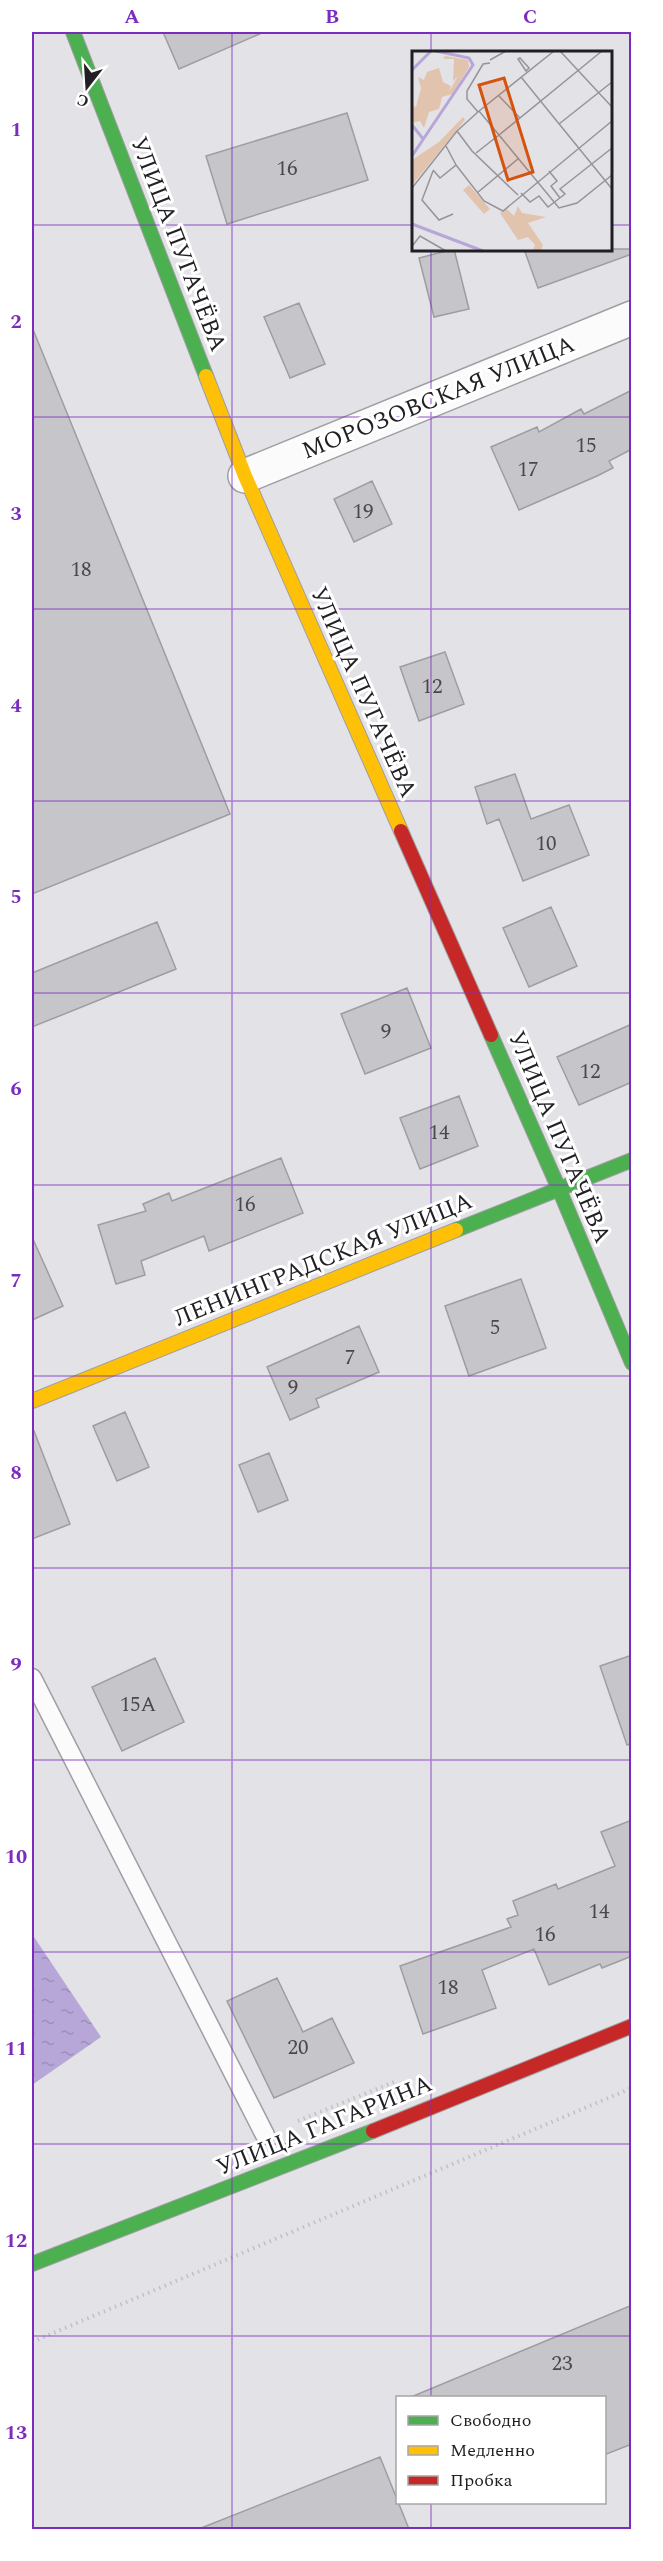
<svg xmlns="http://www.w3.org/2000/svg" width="663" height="2561" font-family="Spectral,serif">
<defs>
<pattern id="water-ripples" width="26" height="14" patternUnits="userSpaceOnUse" patternTransform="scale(1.5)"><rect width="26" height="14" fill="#b7a6d8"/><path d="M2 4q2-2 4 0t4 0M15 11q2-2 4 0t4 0" fill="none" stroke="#9d8eb9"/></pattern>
</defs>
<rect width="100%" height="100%" fill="#e3e2e7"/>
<path fill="url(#water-ripples)" d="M 32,1934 L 101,2037 L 32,2085 Z"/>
<path fill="#c6c5c9" stroke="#9e9da1" stroke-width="1.5" d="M 163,32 L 264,32 L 179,69 Z
M 347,113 L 368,180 L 227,224 L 206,156 Z
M 454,249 L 469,309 L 434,317 L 419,258 Z
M 524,249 L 632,249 L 632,254 L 538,288 Z
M 299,303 L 325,364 L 290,378 L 264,317 Z
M 32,327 L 230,814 L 32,894 Z
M 632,390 L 632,449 L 609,461 L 613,468 L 597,476 L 519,510 L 491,447 L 537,427 L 539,432 L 581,409 L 584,414 Z
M 372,481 L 392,524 L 354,542 L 334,499 Z
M 445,652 L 464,704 L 419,721 L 400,667 Z
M 515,774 L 531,819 L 569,805 L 589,855 L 523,881 L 499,819 L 487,824 L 475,787 Z
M 551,907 L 577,966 L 529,987 L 503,928 Z
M 157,922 L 176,969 L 32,1027 L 32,973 Z
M 407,988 L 431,1048 L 365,1074 L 341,1014 Z
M 632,1024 L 632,1082 L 579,1105 L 557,1057 Z
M 459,1096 L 478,1146 L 420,1169 L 400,1118 Z
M 281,1158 L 303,1213 L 209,1251 L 204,1236 L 141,1261 L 145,1275 L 116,1284 L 98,1225 L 146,1211 L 143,1204 L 169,1193 L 172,1201 Z
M 32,1237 L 63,1306 L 32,1320 Z
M 521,1279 L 546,1348 L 469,1376 L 445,1306 Z
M 359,1326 L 379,1372 L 316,1399 L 319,1407 L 290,1420 L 267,1367 Z
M 125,1412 L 149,1467 L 117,1481 L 93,1426 Z
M 32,1431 L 34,1431 L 70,1524 L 32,1539 Z
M 269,1453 L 288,1500 L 258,1512 L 239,1465 Z
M 632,1655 L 632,1744 L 627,1745 L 600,1666 Z
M 155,1658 L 184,1722 L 122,1751 L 92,1687 Z
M 632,1820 L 632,1956 L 602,1968 L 600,1964 L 549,1985 L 534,1949 L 482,1970 L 496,2008 L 423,2034 L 400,1966 L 511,1927 L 507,1919 L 518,1915 L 513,1901 L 556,1884 L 558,1889 L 615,1866 L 601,1832 Z
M 277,1978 L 303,2032 L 332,2018 L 354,2063 L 274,2098 L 227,2001 Z
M 632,2305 L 632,2444 L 604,2455 L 604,2397 L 411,2397 Z
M 380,2457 L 409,2529 L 201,2529 L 201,2528 Z"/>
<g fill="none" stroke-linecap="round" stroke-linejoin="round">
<defs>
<path id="lane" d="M 32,1678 L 265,2135"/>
<path id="street" d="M 245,476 L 632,318"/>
<path id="fast" d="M 73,32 L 206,376
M 491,1035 L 559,1189 L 632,1160
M 456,1230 L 559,1189 L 632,1363
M 32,2264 L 373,2131"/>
<path id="slow" d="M 206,376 L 245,476 L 401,831
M 32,1401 L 456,1230"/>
<path id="jam" d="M 401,831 L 491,1035
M 373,2131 L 632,2026"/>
</defs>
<use href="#lane" stroke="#9f9ea2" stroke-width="21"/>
<use href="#street" stroke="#9f9ea2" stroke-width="36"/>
<use href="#fast" stroke="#9f9ea2" stroke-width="16"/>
<use href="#slow" stroke="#9f9ea2" stroke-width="16"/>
<use href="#jam" stroke="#9f9ea2" stroke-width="16"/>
<path stroke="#c1c1c3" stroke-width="4" stroke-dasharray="1.5 4.5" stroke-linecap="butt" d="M 298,2121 L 394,2082
M 32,2342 L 632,2088"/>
<use href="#lane" stroke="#fbfbfb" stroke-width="18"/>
<use href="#street" stroke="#fbfbfb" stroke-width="33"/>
<use href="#fast" stroke="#4caf50" stroke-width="14"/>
<use href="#slow" stroke="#ffc107" stroke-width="14"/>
<use href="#jam" stroke="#c62828" stroke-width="14"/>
</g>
<path fill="none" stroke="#7b2cbf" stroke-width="1.5" stroke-opacity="0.55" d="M 232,32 L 232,2530M 431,32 L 431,52M 32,225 L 414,225M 610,225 L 632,225M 431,249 L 431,2398M 32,417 L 632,417M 32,609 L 632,609M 32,801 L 632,801M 32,993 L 632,993M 32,1185 L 632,1185M 32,1376 L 632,1376M 32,1568 L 632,1568M 32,1760 L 632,1760M 32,1952 L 632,1952M 32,2144 L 632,2144M 32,2336 L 632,2336M 431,2502 L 431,2530"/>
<g text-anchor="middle" stroke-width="6" stroke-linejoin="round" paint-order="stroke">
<g font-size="21" fill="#4a484c">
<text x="287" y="175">16</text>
<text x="586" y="452">15</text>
<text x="528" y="476">17</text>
<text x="363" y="518">19</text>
<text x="81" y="576">18</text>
<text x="432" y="693">12</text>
<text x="546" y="850">10</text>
<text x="386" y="1038">9</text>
<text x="590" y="1078">12</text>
<text x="439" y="1139">14</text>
<text x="245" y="1211">16</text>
<text x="495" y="1334">5</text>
<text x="350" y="1364">7</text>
<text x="293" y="1394">9</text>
<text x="138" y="1711">15А</text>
<text x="599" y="1918">14</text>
<text x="545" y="1941">16</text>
<text x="448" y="1994">18</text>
<text x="298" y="2054">20</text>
<text x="562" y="2370">23</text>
</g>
<g font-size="24" fill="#211f23" stroke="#fff">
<text transform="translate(179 244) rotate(69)" y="8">УЛИЦА ПУГАЧЁВА</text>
<text transform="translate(438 397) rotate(-22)" y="8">МОРОЗОВСКАЯ УЛИЦА</text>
<text transform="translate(364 692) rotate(66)" y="8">УЛИЦА ПУГАЧЁВА</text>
<text transform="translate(560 1137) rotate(67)" y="8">УЛИЦА ПУГАЧЁВА</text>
<text transform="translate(323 1259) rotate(-22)" y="8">ЛЕНИНГРАДСКАЯ УЛИЦА</text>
<text transform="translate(324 2125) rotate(-22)" y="8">УЛИЦА ГАГАРИНА</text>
</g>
</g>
<g transform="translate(412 51)">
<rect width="200" height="200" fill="#e3e2e7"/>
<path d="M 57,134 L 78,158 L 72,163 L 51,139 Z" fill="#e1c3ae"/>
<path d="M 33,5 L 56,9 L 57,16 L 40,43 L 30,46 L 27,58 L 17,61 L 12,77 L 8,70 L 0,72 L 0,54 L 4,56 L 9,37 L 6,26 L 12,29 L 15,21 L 27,17 L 31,31 L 39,35 L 37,41 L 46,25 L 41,30 L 42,8 L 31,8 ZM 51,66 L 53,69 L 0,134 L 0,109 L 27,91 ZM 106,155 L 110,162 L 134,166 L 116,172 L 131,194 L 129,199 L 121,199 L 123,194 L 116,186 L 106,189 L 88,162 L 95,158 L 102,165 Z" fill="#e1c3ae"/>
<path fill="none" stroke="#b7a6d8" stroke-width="3" d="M 0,19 L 19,0M 0,74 L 12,89M 0,105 L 61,14 L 57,7 L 24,0M 0,173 L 71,200"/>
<path fill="none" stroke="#959499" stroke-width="1.5" d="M 148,0 L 200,56M 108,7 L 117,17 L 114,20 L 106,8 ZM 78,9 L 94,0M 109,26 L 200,138M 87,45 L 108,67M 67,60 L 142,0M 66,61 L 55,48 L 55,40 L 71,13 L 78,12M 147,73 L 200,31M 45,80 L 60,100 L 106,144M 64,102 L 87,84 L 147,157 L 165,152 L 200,124M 44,114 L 72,150 L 91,160 L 200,70M 21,119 L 28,127 L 44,114 L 34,95M 21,120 L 10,149 L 27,169 L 41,163M 137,120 L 145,130 L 139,135 L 148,147M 0,137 L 45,80 L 67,60 L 87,84 L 190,0M 65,142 L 107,107M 109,142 L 118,151 L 127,145 L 136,156 L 153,143 L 148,138 L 200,97M 1,194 L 8,185 L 34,200"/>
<path fill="#d4530e" fill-opacity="0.15" stroke="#d4530e" stroke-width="3" d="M 92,27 L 121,121 L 96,129 L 67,34 Z"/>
<rect width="200" height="200" fill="none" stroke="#211f23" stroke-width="3"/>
</g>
<rect width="663" height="2561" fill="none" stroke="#ffffff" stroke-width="66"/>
<rect x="396" y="2396" width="210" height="108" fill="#ffffff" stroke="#a6a5a7" stroke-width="1.5"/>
<rect x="408" y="2416" width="30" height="9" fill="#4caf50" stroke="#a6a5a7" stroke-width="1.5"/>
<text x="450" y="2426" font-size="18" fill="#211f23">Свободно</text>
<rect x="408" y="2446" width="30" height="9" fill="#ffc107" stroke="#a6a5a7" stroke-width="1.5"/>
<text x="450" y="2456" font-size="18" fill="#211f23">Медленно</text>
<rect x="408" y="2476" width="30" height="9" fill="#c62828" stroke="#a6a5a7" stroke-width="1.5"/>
<text x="450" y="2486" font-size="18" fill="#211f23">Пробка</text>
<g transform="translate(87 87) rotate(197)" stroke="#ffffff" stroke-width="4.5" paint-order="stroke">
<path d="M0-4.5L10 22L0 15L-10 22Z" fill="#211f23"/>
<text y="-9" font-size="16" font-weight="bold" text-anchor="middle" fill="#211f23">С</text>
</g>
<rect x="33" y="33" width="597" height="2495" fill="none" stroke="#7b2cbf" stroke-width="2"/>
<g font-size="20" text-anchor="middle" font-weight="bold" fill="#7b2cbf">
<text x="132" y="23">A</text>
<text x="332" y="23">B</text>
<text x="530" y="23">C</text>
<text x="16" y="136">1</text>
<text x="16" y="328">2</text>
<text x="16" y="520">3</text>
<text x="16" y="712">4</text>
<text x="16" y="903">5</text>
<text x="16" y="1095">6</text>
<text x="16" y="1287">7</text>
<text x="16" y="1479">8</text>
<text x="16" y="1671">9</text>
<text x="16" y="1863">10</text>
<text x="16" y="2055">11</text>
<text x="16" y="2247">12</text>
<text x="16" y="2439">13</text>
</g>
</svg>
